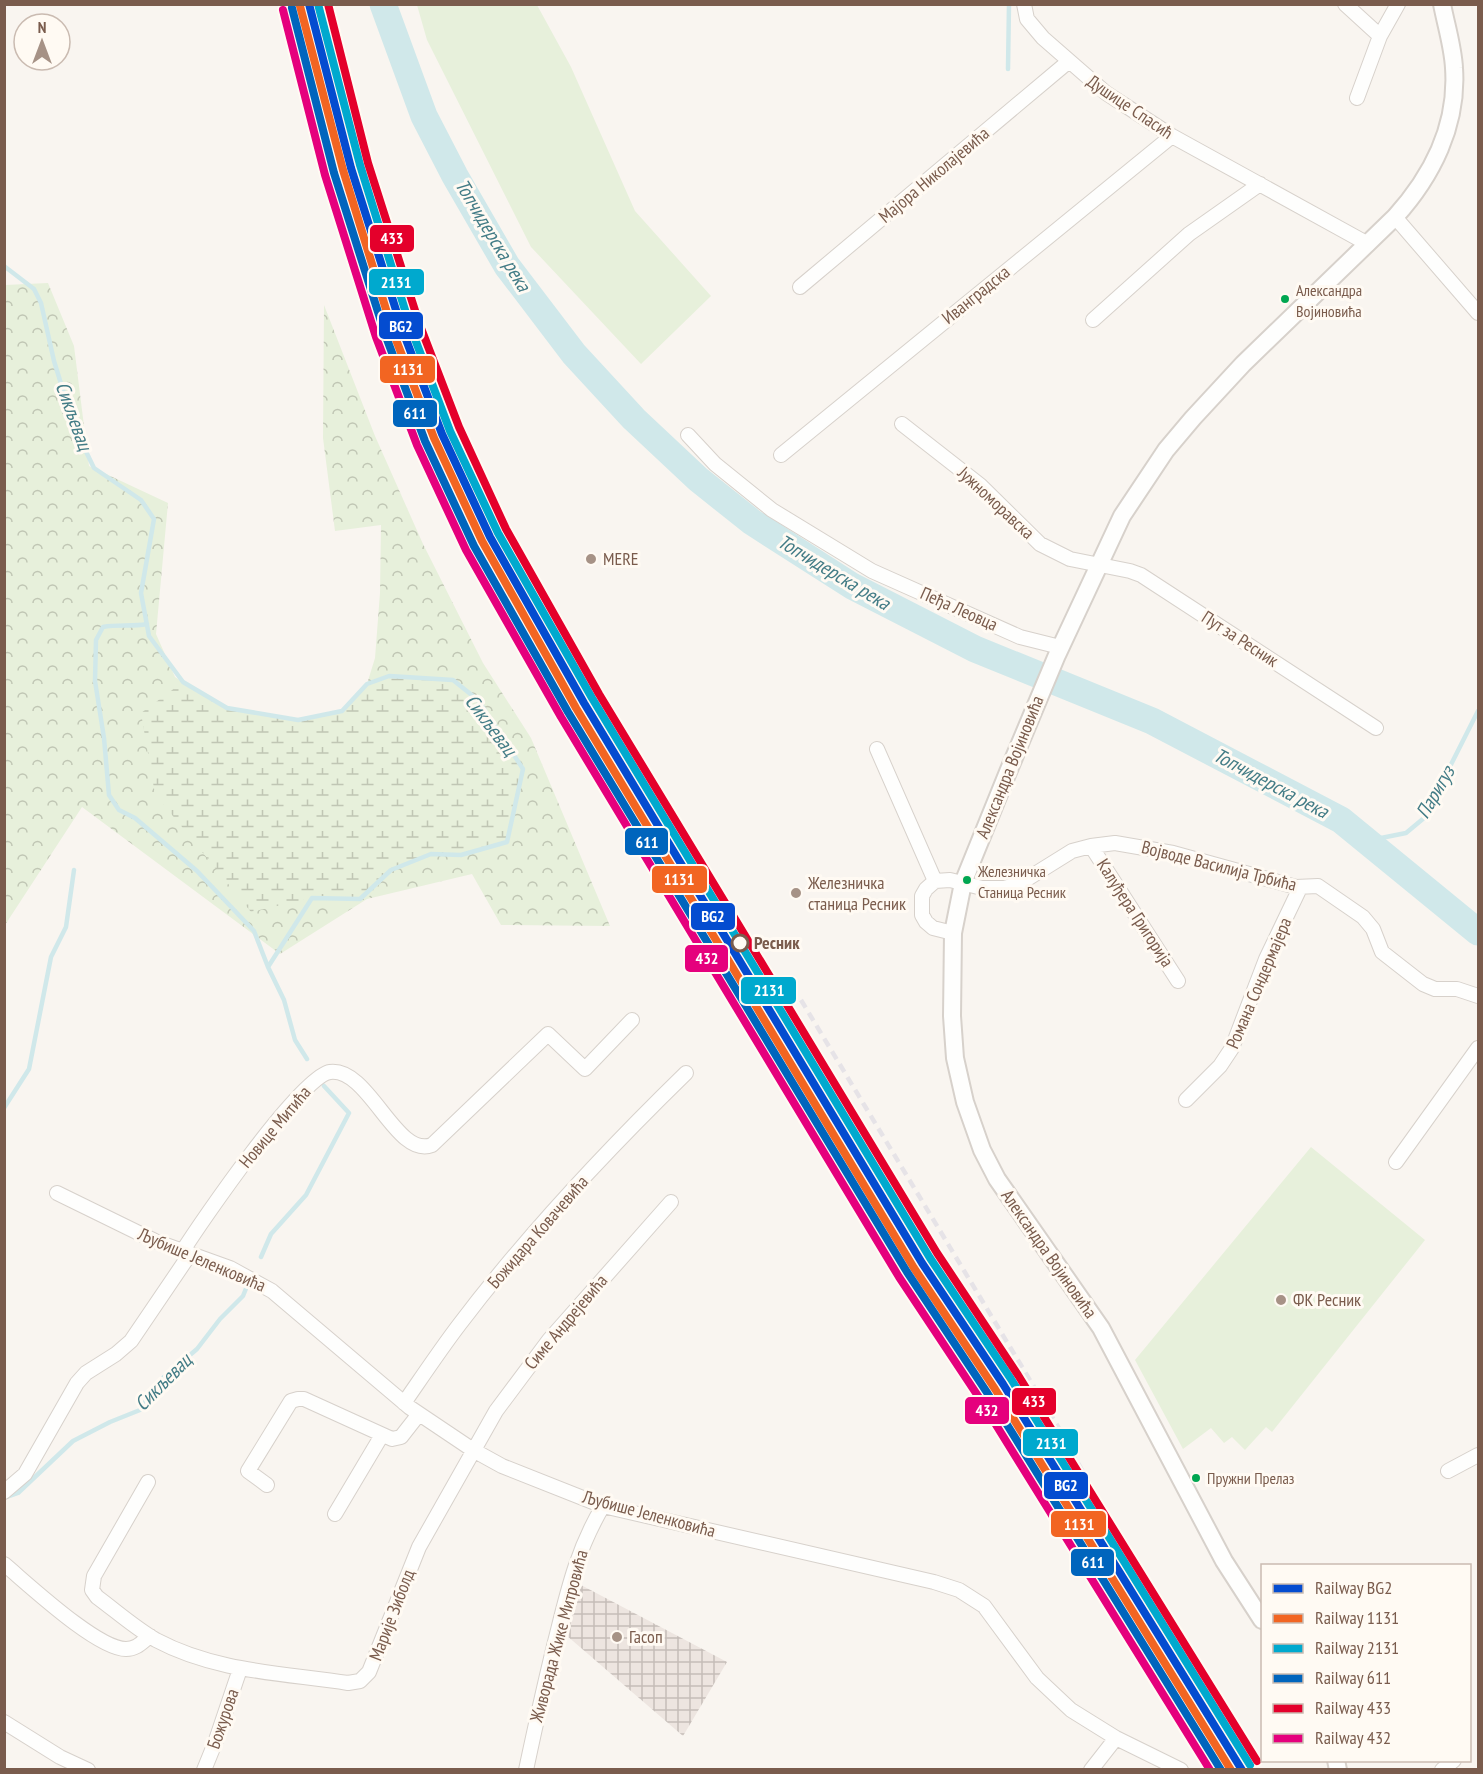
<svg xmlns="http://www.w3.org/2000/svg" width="1483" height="1774" font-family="'PT Sans Narrow',sans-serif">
<defs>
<pattern id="industrial-grid" width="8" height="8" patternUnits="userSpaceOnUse" patternTransform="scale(1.5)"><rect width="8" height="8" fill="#ede5e0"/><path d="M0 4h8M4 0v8" fill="none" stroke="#c5bdb8"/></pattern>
<pattern id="forest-crowns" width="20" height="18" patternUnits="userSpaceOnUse" patternTransform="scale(1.5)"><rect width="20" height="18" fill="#e7f0db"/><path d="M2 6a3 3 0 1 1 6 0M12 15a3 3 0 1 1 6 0" fill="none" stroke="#c0c6b4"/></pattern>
<pattern id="wetland-marsh" width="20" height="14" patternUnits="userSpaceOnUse" patternTransform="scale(1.5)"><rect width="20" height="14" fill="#e7f0db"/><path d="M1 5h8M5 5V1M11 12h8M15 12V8" fill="none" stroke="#c0c6b4"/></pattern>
</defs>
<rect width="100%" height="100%" fill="#f9f5f0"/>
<path fill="url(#industrial-grid)" d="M 581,1585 L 727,1662 L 683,1736 L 566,1635 Z"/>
<path fill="#e7f0db" d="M 417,5 L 537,5 L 571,67 L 635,211 L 711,296 L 641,364 L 531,247 L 427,40 Z
M 1311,1147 L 1425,1240 L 1272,1432 L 1266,1427 L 1245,1450 L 1232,1437 L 1224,1443 L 1211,1428 L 1183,1449 L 1135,1360 Z"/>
<path fill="url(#forest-crowns)" d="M 48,283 L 74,346 L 89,466 L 168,503 L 156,634 L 175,677 L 211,702 L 227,708 L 298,720 L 342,711 L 367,684 L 375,658 L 380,593 L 381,525 L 335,531 L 323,438 L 324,305 L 375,436 L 423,544 L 483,663 L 531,738 L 610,926 L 501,925 L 472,874 L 367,899 L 280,954 L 82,807 L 5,925 L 5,285 Z"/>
<path fill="url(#wetland-marsh)" d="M 389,676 L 453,680 L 469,694 L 523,769 L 507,842 L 461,855 L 431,854 L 391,870 L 367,899 L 312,898 L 251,912 L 155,794 L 141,713 L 183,682 L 227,708 L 294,720 L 342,711 L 367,684 Z"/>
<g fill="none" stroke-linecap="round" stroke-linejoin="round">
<path stroke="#d0e8ea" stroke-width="4.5" d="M 1008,69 L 1009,4
M 4,266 L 34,289 L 41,303 L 54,361 L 75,429 L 94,468 L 141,500 L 154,519 L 141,593 L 149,636 L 183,682 L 227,708 L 298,720 L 342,711 L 367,684 L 389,676 L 453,680 L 478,700 L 523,769 L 507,842 L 461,855 L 431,854 L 391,870 L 360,899 L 312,898 L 268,967 L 284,1000 L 295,1040 L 307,1059
M 147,624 C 132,627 118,624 103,627 L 96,640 L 95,681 L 104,738 L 109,795 L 119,810 L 135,818 L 197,871 L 254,931 L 268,967
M 1366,841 L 1406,833 L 1424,818 L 1478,711
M 4,1108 L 29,1069 L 51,957 L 66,927 L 74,870
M 261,1257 L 271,1234 L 306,1195 L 349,1113 L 324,1086
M 4,1498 L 18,1493 L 73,1441 L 110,1422 L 140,1410 L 157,1383 L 197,1349 L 220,1319 L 243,1296 L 247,1286"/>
<path stroke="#d0e8ea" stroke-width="27" d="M 383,4 L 424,116 L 455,176 L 507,266 L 574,354 L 634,419 L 698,479 L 752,522 L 852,586 L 975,649 L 1152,721 L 1341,820 L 1478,932"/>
<defs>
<path id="minor" d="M 1024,4 L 1027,19 L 1043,38 L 1106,93 L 1172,136 L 1368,244
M 1345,4 L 1380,36
M 1357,98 L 1380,36 L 1398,4
M 1395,217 L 1478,313
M 800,287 L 1068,62
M 1093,320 L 1189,234 L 1260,184
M 902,424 L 980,485 L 1040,544 L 1070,559 L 1130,571 L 1141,575 L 1376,728
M 688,435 L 715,464 L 772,510 L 872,571 L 1020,637 L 1060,647
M 781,455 L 1172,136
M 877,749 L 935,881
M 1091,846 L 1178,981
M 953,933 L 933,928 L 926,922 L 922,915 L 922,896 L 926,889 L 935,881 L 950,880 L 982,888 L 1004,888 L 1019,884 L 1072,851 L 1091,846 L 1115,843 L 1173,853 L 1296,887 L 1318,886 L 1363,917 L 1373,929 L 1382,952 L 1423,984 L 1435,989 L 1457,989 L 1478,996
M 1186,1100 L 1220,1066 L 1232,1048 L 1266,959 L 1300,888
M 1396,1162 L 1478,1048
M 57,1193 L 155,1241 L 230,1268 L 272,1291 L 409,1407 L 473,1450 L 502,1466 L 603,1506 L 934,1582 L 959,1590 L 984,1606 L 1037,1678 L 1071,1710 L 1116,1738 L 1181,1770
M 182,1252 C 201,1222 301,1076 330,1072 C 369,1067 396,1159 432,1145 L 548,1034 L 585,1069 L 632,1020
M 404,1403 C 422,1377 440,1350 459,1325 C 527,1235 606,1151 686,1073
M 1448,1471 L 1478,1455
M 148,1482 L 94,1576 L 92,1590 L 97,1597 C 116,1611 135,1628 156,1640 C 216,1672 283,1673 348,1683 L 360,1681 L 369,1672 L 419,1547 L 496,1411 L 549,1340 L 671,1202
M 267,1485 L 248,1471 L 291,1401 L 298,1399 L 304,1399 L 392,1439 L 401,1437 L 419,1414
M 4,1492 L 25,1474 L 77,1383 L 86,1373 L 116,1354 L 131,1341 L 190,1254
M 335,1514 L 382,1435
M 4,1564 C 28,1584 97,1649 126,1649 C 137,1649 142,1642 150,1636
M 4,1722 L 60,1757 L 88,1770
M 204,1770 L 215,1743 L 240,1669
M 526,1770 C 536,1723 546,1677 558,1630 C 569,1585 579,1546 603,1506
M 1091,1770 L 1116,1738
M 1442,1770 L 1454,1760"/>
<path id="tertiary" d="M 1262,1620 L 1224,1561 L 1101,1328 L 997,1179 L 982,1150 L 965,1102 L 955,1058 L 952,1016 L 953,933 L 963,883 L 1008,772 L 1057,655 L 1122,516 L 1166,450 L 1193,418 L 1243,364 L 1395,217 C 1432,176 1458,125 1454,68 C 1453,47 1446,25 1442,4
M 1336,1760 L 1338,1770"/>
</defs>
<use href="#minor" stroke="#d7d1cb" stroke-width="16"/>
<use href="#tertiary" stroke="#d7d1cb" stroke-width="20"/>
<use href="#minor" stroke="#fefefd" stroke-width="14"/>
<use href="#tertiary" stroke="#fefefd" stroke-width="16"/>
<path stroke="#e6e3e7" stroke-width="4.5" stroke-dasharray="9 6" stroke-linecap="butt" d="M 801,1000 L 1060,1430 L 1101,1505 L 1141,1588"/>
<defs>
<path id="rail-1" d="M 309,4 L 351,168 L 402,329 L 442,434 L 490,537 L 584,703 L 922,1263 L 1003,1384 L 1242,1770"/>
<path id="rail-2" d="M 300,6 L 343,170 L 393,332 L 434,438 L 482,541 L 576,708 L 914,1268 L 995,1389 L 1231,1770"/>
<path id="rail-3" d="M 318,4 L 360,165 L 410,326 L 450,431 L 498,533 L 592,698 L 930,1258 L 1011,1379 L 1250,1765"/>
<path id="rail-4" d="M 292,8 L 334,173 L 385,334 L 425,441 L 474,546 L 568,712 L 907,1272 L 988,1394 L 1221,1770"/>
<path id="rail-5" d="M 328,4 L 368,163 L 419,323 L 459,427 L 506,529 L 599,694 L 937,1253 L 1018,1375 L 1257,1761"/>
<path id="rail-6" d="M 283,10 L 325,175 L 376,337 L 417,445 L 466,550 L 561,717 L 899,1277 L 980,1399 L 1210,1770"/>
</defs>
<use href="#rail-1" stroke="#fffaf3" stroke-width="12"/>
<use href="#rail-2" stroke="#fffaf3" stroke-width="12"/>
<use href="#rail-3" stroke="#fffaf3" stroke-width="12"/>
<use href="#rail-4" stroke="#fffaf3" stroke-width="12"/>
<use href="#rail-5" stroke="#fffaf3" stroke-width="12"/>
<use href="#rail-6" stroke="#fffaf3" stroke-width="12"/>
<use href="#rail-1" stroke="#044cd0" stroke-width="8"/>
<use href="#rail-2" stroke="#f26522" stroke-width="8"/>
<use href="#rail-3" stroke="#00a9ce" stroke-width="8"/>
<use href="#rail-4" stroke="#0065bd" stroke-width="8"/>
<use href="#rail-5" stroke="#e4002b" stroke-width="8"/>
<use href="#rail-6" stroke="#e5007d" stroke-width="8"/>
</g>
<g fill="#00a651" stroke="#fffaf3" stroke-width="2">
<circle cx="1285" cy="299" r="5"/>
<circle cx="967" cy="880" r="5"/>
<circle cx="1196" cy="1478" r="5"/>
</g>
<g fill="#a69286" stroke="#fffaf3" stroke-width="2">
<circle cx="591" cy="559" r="6"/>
<circle cx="796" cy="893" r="6"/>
<circle cx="1281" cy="1300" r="6"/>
<circle cx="617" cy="1637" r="6"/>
</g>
<circle fill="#fffaf3" stroke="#7a5c4d" stroke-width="3" cx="740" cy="943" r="8"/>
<g text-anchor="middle" stroke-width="6" stroke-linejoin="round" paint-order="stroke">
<g font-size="16" fill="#7a5c4d" stroke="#fffaf3" text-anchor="start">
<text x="1296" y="296">Александра<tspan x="1296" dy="21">Војиновића</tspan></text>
<text x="978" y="877">Железничка<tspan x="978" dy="21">Станица Ресник</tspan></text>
<text x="1207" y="1484">Пружни Прелаз</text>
</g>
<g font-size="18" fill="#7a5c4d" stroke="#fffaf3">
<text transform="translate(1130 107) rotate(34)" y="6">Душице Спасић</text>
<text transform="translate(934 175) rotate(-40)" y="6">Мајора Николајевића</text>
<text transform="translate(976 295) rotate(-39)" y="6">Иванградска</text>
<text transform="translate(996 503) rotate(43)" y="6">Јужноморавска</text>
<text transform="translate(959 609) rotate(24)" y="6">Пеђа Леовца</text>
<text transform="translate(1240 639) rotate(33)" y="6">Пут за Ресник</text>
<text transform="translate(1010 767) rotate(-68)" y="6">Александра Војиновића</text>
<text transform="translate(1219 866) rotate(14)" y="6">Војводе Василија Трбића</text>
<text transform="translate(1135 913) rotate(57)" y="6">Калуђера Григорија</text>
<text transform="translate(1259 983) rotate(-67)" y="6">Романа Сондермајера</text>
<text transform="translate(275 1127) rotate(-50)" y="6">Новице Митића</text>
<text transform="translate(538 1232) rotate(-49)" y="6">Божидара Ковачевића</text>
<text transform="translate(1049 1254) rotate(55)" y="6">Александра Војиновића</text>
<text transform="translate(202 1260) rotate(23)" y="6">Љубише Јеленковића</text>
<text transform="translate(566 1322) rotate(-50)" y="6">Симе Андрејевића</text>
<text transform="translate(649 1514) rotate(15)" y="6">Љубише Јеленковића</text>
<text transform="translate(392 1615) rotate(-69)" y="6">Марије Зиболд</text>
<text transform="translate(559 1636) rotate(-75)" y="6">Живорада Жике Митровића</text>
<text transform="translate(223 1719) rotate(-71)" y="6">Божурова</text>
</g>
<g font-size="18" fill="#7a5c4d" stroke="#fffaf3" text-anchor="start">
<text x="603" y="565">MERE</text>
<text x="808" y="889">Железничка<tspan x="808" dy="21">станица Ресник</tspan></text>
<text x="1293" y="1306">ФК Ресник</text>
<text x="629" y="1643">Гасоп</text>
</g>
<g font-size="18" font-weight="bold" fill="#7a5c4d" stroke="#fffaf3" text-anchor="start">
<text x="754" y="949">Ресник</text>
</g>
<g font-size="20" font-style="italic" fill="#437c86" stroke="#fffaf3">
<text transform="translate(493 235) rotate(59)" y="7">Топчидерска река</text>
<text transform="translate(74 416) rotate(70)" y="7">Сикљевац</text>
<text transform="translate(834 572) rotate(31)" y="7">Топчидерска река</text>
<text transform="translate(491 725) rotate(53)" y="7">Сикљевац</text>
<text transform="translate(1271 783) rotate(28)" y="7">Топчидерска река</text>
<text transform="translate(1435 792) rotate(-60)" y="7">Паригуз</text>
<text transform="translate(163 1382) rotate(-45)" y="7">Сикљевац</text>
</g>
</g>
<g stroke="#fffaf3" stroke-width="2">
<rect x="369" y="224" width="46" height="29" rx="6" fill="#e4002b"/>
<rect x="368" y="268" width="57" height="28" rx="6" fill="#00a9ce"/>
<rect x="378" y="311" width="46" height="29" rx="6" fill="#044cd0"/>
<rect x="379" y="355" width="57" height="29" rx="6" fill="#f26522"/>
<rect x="392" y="399" width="46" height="29" rx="6" fill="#0065bd"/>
<rect x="624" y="827" width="45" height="29" rx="6" fill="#0065bd"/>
<rect x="651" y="865" width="57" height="29" rx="6" fill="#f26522"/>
<rect x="690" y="902" width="46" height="29" rx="6" fill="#044cd0"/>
<rect x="684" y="944" width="45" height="29" rx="6" fill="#e5007d"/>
<rect x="740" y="976" width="57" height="29" rx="6" fill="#00a9ce"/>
<rect x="1011" y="1387" width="46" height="29" rx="6" fill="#e4002b"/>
<rect x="964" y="1396" width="46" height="29" rx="6" fill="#e5007d"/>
<rect x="1022" y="1428" width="57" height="29" rx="6" fill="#00a9ce"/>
<rect x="1043" y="1471" width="46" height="29" rx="6" fill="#044cd0"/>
<rect x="1050" y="1510" width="57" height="28" rx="6" fill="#f26522"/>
<rect x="1070" y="1548" width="45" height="29" rx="6" fill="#0065bd"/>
</g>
<g font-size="16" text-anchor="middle" font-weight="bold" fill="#fff">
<text x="392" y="244">433</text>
<text x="396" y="288">2131</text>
<text x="401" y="332">BG2</text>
<text x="408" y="375">1131</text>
<text x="415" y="419">611</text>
<text x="647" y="848">611</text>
<text x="679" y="885">1131</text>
<text x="713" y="922">BG2</text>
<text x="707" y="964">432</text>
<text x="769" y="996">2131</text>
<text x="1034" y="1407">433</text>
<text x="987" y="1416">432</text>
<text x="1051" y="1449">2131</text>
<text x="1066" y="1491">BG2</text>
<text x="1079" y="1530">1131</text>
<text x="1093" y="1568">611</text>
</g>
<rect width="1483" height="1774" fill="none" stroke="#7a5c4d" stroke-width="12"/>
<rect x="1261" y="1564" width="210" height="198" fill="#fffaf3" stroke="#cabbb1" stroke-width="1.5"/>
<rect x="1273" y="1584" width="30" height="9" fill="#044cd0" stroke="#cabbb1" stroke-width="1.5"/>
<text x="1315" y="1594" font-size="18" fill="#7a5c4d">Railway BG2</text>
<rect x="1273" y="1614" width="30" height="9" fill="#f26522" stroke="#cabbb1" stroke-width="1.5"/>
<text x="1315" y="1624" font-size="18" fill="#7a5c4d">Railway 1131</text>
<rect x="1273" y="1644" width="30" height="9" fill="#00a9ce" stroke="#cabbb1" stroke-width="1.5"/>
<text x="1315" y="1654" font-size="18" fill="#7a5c4d">Railway 2131</text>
<rect x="1273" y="1674" width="30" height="9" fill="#0065bd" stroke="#cabbb1" stroke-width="1.5"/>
<text x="1315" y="1684" font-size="18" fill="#7a5c4d">Railway 611</text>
<rect x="1273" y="1704" width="30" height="9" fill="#e4002b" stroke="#cabbb1" stroke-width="1.5"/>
<text x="1315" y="1714" font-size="18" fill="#7a5c4d">Railway 433</text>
<rect x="1273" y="1734" width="30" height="9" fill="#e5007d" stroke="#cabbb1" stroke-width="1.5"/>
<text x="1315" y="1744" font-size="18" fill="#7a5c4d">Railway 432</text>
<g transform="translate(42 42)"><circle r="28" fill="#fffaf3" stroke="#cabbb1" stroke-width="1.5"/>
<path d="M0-4.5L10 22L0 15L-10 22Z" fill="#a69286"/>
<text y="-9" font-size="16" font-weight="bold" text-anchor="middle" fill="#7a5c4d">N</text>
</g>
</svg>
